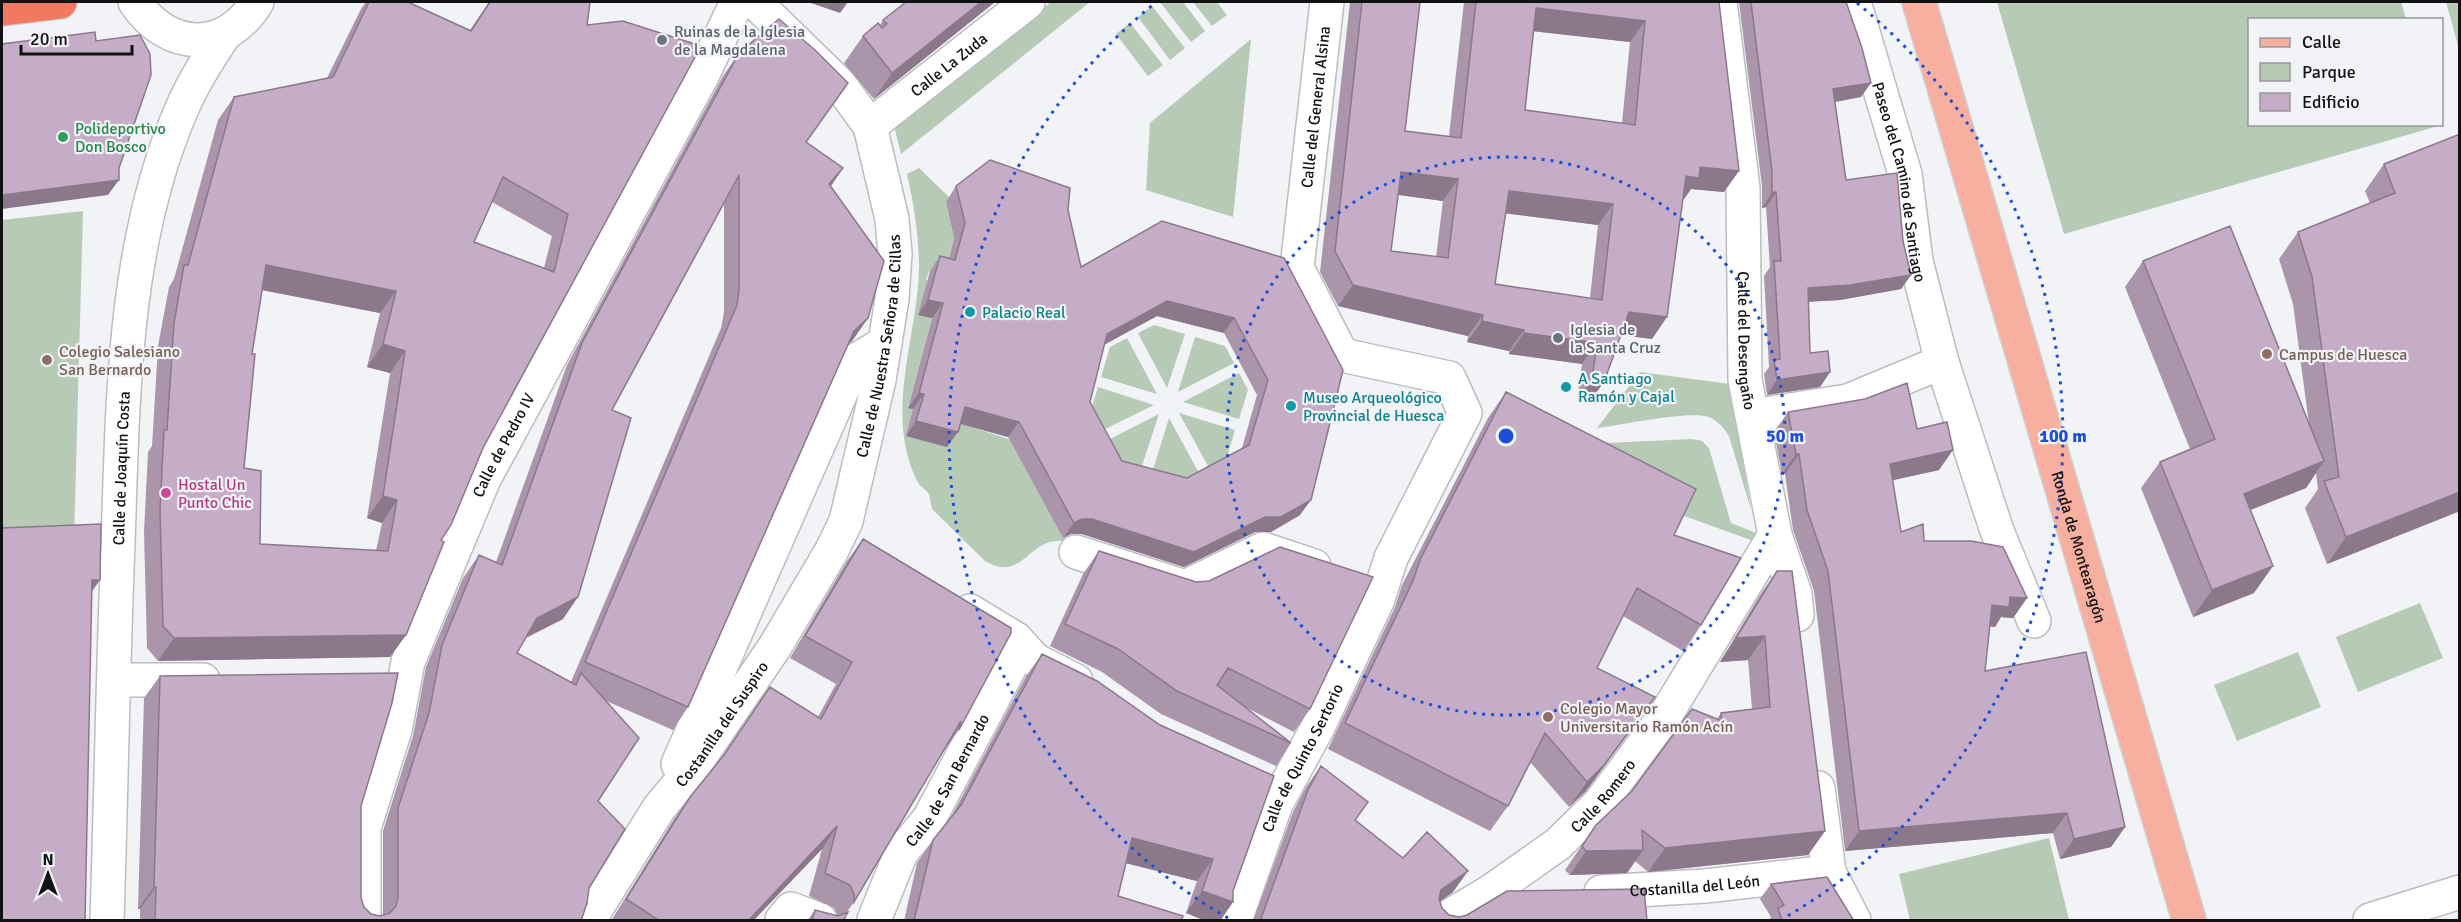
<svg xmlns="http://www.w3.org/2000/svg" width="2461" height="922" font-family="Signika,sans-serif">
<rect width="100%" height="100%" fill="#f1f3f6"/>
<path fill="#b6cab6" d="M 1051,2 L 1090,2 L 901,154 L 894,126 Z
M 1160,2 L 1183,2 L 1205,31 L 1191,42 Z
M 1193,2 L 1217,2 L 1227,15 L 1212,26 Z
M 1997,2 L 2401,2 L 2406,19 L 2250,20 L 2250,124 L 2438,126 L 2064,234 Z
M 2446,2 L 2459,2 L 2459,49 Z
M 1152,6 L 1185,48 L 1170,60 L 1138,17 Z
M 1130,23 L 1163,65 L 1148,76 L 1116,34 Z
M 1251,39 L 1233,217 L 1146,190 L 1150,123 Z
M 919,168 L 950,198 L 946,202 L 954,238 L 944,275 L 929,271 L 926,280 L 941,285 L 921,305 L 918,314 L 932,318 L 908,407 L 1009,439 L 1065,541 C 1027,536 1024,584 985,561 L 932,509 L 929,494 C 926,489 919,486 917,481 C 884,413 917,340 919,269 C 919,236 914,205 907,174 Z
M 83,211 L 74,540 L 2,544 L 2,220 Z
M 1154,325 L 1185,334 L 1167,388 L 1138,333 Z
M 1195,337 L 1225,346 L 1234,363 L 1178,392 Z
M 1127,338 L 1157,394 L 1101,377 L 1110,347 Z
M 1640,372 L 1730,384 L 1751,510 L 1729,436 C 1724,428 1718,421 1709,417 C 1689,410 1622,425 1597,428 Z
M 1239,373 L 1248,390 L 1239,419 L 1183,402 Z
M 1098,387 L 1154,405 L 1097,433 L 1089,416 Z
M 1179,413 L 1235,430 L 1226,460 L 1209,468 Z
M 1159,414 L 1141,469 L 1112,460 L 1102,443 Z
M 1169,418 L 1199,473 L 1182,482 L 1152,473 Z
M 1692,439 L 1702,441 L 1709,448 L 1731,523 L 1756,533 L 1759,543 L 1679,514 L 1585,444 Z
M 2420,603 L 2443,658 L 2358,692 L 2336,637 Z
M 2298,652 L 2321,707 L 2237,741 L 2214,685 Z
M 2049,838 L 2069,920 L 1910,920 L 1899,874 Z"/>
<g fill="none" stroke-linecap="round" stroke-linejoin="round">
<defs>
<g id="minor">
<path d="M 135,2 C 168,51 225,54 257,2"/>
<path id="s1" d="M 1720,2 L 1743,188 L 1745,380 L 1775,535 L 1795,594 L 1797,615"/>
<path id="s2" d="M 1854,2 L 1905,174 L 1916,261 L 1942,362 L 1997,531 L 2034,621"/>
<path id="s3" d="M 870,126 L 1028,2"/>
<path d="M 1753,416 L 1848,401 L 1942,362"/>
<path d="M 1076,552 L 1185,587 L 1263,549 L 1314,566"/>
<path d="M 970,611 L 1016,639 L 1035,660 L 1076,681"/>
<path d="M 114,680 L 203,680"/>
<path d="M 678,764 L 855,361 L 885,343"/>
<path d="M 1818,788 L 1829,872 L 1854,920"/>
<path id="s4" d="M 1601,892 L 1705,886 L 1829,872"/>
<path id="s5" d="M 107,920 C 111,795 113,669 118,543 C 123,397 123,242 183,106 C 194,81 209,58 224,35"/>
<path id="s6" d="M 364,920 L 364,828 L 395,730 L 408,662 L 446,570 L 484,479 L 702,76 L 737,2"/>
<path id="s7" d="M 589,920 L 659,808 L 693,767 L 774,648 L 831,552 L 846,521 L 879,380 L 892,299 L 895,254 L 892,219 L 870,126 L 840,85 L 755,2"/>
<path d="M 782,920 L 791,909 L 820,920"/>
<path id="s8" d="M 874,920 L 901,853 L 929,819 L 1013,661 L 1016,639"/>
<path id="s9" d="M 1235,920 L 1276,804 L 1318,727 L 1378,599 L 1391,558 L 1465,413 L 1449,378 L 1342,355 L 1297,268 L 1327,2"/>
<path id="s10" d="M 1443,920 L 1490,892 L 1558,844 L 1600,803 L 1665,716 L 1775,535"/>
<path d="M 2370,920 L 2460,892"/>
</g>
<g id="major">
<path id="s11" d="M 1919,2 L 2189,920"/>
</g>
<path id="highway" d="M 2,9 L 60,2"/>
</defs>
<use href="#minor" stroke="#bbbdc0" stroke-width="36"/>
<use href="#major" stroke="#cfd0d0" stroke-width="36"/>
<use href="#highway" stroke="#cfd0d0" stroke-width="36"/>
<use href="#minor" stroke="#fff" stroke-width="33"/>
<use href="#major" stroke="#f7af9f" stroke-width="33"/>
<use href="#highway" stroke="#f1795f" stroke-width="33"/>
</g>
<path fill="#aa95ab" fill-rule="evenodd" d="M 366,2 L 408,2 L 470,30 L 489,2 L 590,2 L 587,25 L 701,46 L 483,448 L 441,540 L 406,635 L 390,657 L 158,661 L 147,648 L 144,532 L 148,452 L 152,446 L 158,346 L 169,287 L 174,279 L 218,120 L 234,97 L 327,78 L 361,9 ZM 492,202 L 552,236 L 544,268 L 474,242 ZM 262,290 L 380,313 L 367,367 L 390,373 L 367,518 L 382,523 L 376,551 L 260,544 L 244,468 L 252,354 Z
M 995,2 L 874,99 L 844,63 L 863,36 L 880,25 L 883,20 Z
M 1350,2 L 1420,2 L 1405,131 L 1449,136 L 1464,2 L 1719,2 L 1724,192 L 1691,189 L 1684,199 L 1683,199 L 1652,339 L 1621,335 L 1589,403 L 1577,400 L 1582,364 L 1509,354 L 1509,351 L 1467,342 L 1468,336 L 1338,306 L 1320,272 ZM 1534,31 L 1630,42 L 1622,123 L 1525,110 ZM 1398,195 L 1443,201 L 1436,257 L 1391,251 ZM 1506,213 L 1598,225 L 1590,298 L 1495,284 Z
M 1739,2 L 1846,2 L 1861,97 L 1835,102 L 1846,180 L 1903,241 L 1911,275 L 1901,289 L 1840,300 L 1808,302 L 1810,353 L 1830,372 L 1820,387 L 1767,395 L 1764,374 L 1769,367 L 1764,276 L 1770,267 L 1766,207 L 1762,208 L 1762,186 Z
M 739,53 L 806,142 L 843,168 L 831,186 L 868,318 L 852,341 L 847,345 L 688,707 L 673,730 L 604,700 L 598,801 L 589,888 L 581,921 L 140,921 L 140,909 L 138,909 L 144,698 L 160,676 L 361,806 L 361,898 L 364,907 L 371,914 L 380,916 L 383,916 L 383,831 L 413,736 L 426,667 L 463,578 L 479,555 L 496,562 L 567,365 L 723,76 ZM 724,204 L 724,312 L 721,328 L 571,682 L 517,653 L 526,638 L 563,619 L 612,410 Z
M 2460,134 L 2460,511 L 2327,564 L 2305,508 L 2318,489 L 2316,473 L 2306,488 L 2250,510 L 2254,593 L 2193,617 L 2141,488 L 2160,462 L 2190,449 L 2125,287 L 2143,261 L 2309,424 L 2293,304 L 2279,259 L 2298,232 L 2370,203 L 2365,191 L 2384,164 Z
M 956,186 L 1068,210 L 1081,267 L 1284,258 L 1300,515 L 1271,532 L 1255,532 L 1184,567 L 1082,534 L 1071,534 L 1063,538 L 1008,437 L 960,424 L 947,447 L 906,436 L 913,409 L 908,408 L 932,318 L 918,315 L 930,271 L 940,256 L 949,258 L 954,238 L 946,202 ZM 1157,316 L 1224,333 L 1257,395 L 1242,448 L 1187,478 L 1122,461 L 1090,402 L 1104,345 Z
M 1506,392 L 1674,535 L 1701,625 L 1683,651 L 1623,616 L 1597,668 L 1637,722 L 1586,791 L 1569,807 L 1530,762 L 1508,806 L 1490,831 L 1328,749 L 1395,607 L 1402,585 L 1488,418 Z
M 1788,412 L 1917,429 L 1939,470 L 1892,480 L 1901,532 L 1924,541 L 2027,598 L 2013,618 L 2001,617 L 1995,627 L 1990,626 L 1985,671 L 2125,827 L 2111,847 L 2060,859 L 2053,833 L 1845,851 L 1814,591 L 1793,530 L 1785,474 L 1782,474 L 1774,432 Z
M 863,539 L 1011,628 L 959,730 L 943,752 L 944,750 L 854,902 L 846,913 L 844,919 L 851,921 L 807,921 L 815,910 L 838,916 L 834,908 L 809,896 L 822,849 L 753,921 L 611,921 L 674,819 L 690,797 L 818,717 L 836,684 L 790,658 L 847,561 Z
M 1099,551 L 1310,709 L 1294,732 L 1245,707 L 1291,743 L 1276,766 L 1161,714 L 1102,672 L 1050,646 L 1083,574 Z
M 1777,571 L 1825,831 L 1808,855 L 1648,872 L 1635,861 L 1627,873 L 1570,875 L 1565,870 L 1596,825 L 1717,719 L 1721,713 L 1752,709 L 1748,660 L 1720,662 L 1760,595 Z
M 1042,654 L 1097,681 L 1233,891 L 1233,902 L 1220,921 L 1206,921 L 1186,913 L 1197,881 L 1126,863 L 1118,896 L 1181,921 L 904,921 L 917,863 L 933,840 L 950,819 L 1026,676 Z
M 1321,766 L 1355,820 L 1403,858 L 1453,892 L 1440,902 L 1442,908 L 1449,915 L 1459,917 L 1647,921 L 1253,921 L 1293,812 L 1306,787 Z
M 1771,884 L 1854,921 L 1769,921 L 1771,917 L 1760,899 Z"/>
<path fill="#8b798b" d="M 808,2 L 848,2 L 840,13 Z
M 981,2 L 995,2 L 874,99 L 892,73 Z
M 1536,8 L 1645,21 L 1630,42 L 1521,30 Z
M 1871,83 L 1861,97 L 1823,104 L 1833,89 Z
M 1700,167 L 1739,171 L 1724,192 L 1691,189 L 1684,199 L 1671,197 L 1686,176 Z
M 843,168 L 827,191 L 829,184 Z
M 1401,172 L 1458,179 L 1443,201 L 1386,193 Z
M 119,180 L 108,195 L 2,209 L 2,195 Z
M 1509,191 L 1613,204 L 1598,225 L 1494,212 Z
M 1776,192 L 1766,207 L 1762,208 L 1772,193 Z
M 266,265 L 396,291 L 380,313 L 251,288 Z
M 1911,275 L 1901,289 L 1840,300 L 1797,302 L 1808,288 Z
M 1353,285 L 1483,315 L 1468,336 L 1338,306 Z
M 928,300 L 943,303 L 932,318 L 918,315 Z
M 1167,301 L 1234,318 L 1224,333 L 1157,316 L 1096,349 L 1107,334 Z
M 1629,312 L 1667,317 L 1652,339 L 1614,334 Z
M 868,318 L 852,341 L 838,353 L 854,331 Z
M 1482,321 L 1524,330 L 1509,351 L 1467,342 Z
M 1524,333 L 1597,343 L 1582,364 L 1509,354 Z
M 383,344 L 405,351 L 390,373 L 367,367 Z
M 1830,372 L 1820,387 L 1767,395 L 1777,380 Z
M 1592,379 L 1604,382 L 1589,403 L 1577,400 Z
M 919,393 L 924,394 L 913,409 L 908,408 Z
M 965,407 L 1019,422 L 1008,437 L 954,422 Z
M 916,421 L 958,432 L 947,447 L 906,436 Z
M 1953,450 L 1939,470 L 1876,484 L 1890,464 Z
M 1796,454 L 1799,454 L 1785,474 L 1782,474 Z
M 2324,461 L 2306,488 L 2225,520 L 2244,494 Z
M 2460,492 L 2460,511 L 2327,564 L 2346,537 Z
M 383,496 L 397,500 L 382,523 L 367,518 Z
M 1311,500 L 1300,515 L 1271,532 L 1255,532 L 1184,567 L 1082,534 L 1071,534 L 1063,538 L 1074,523 L 1082,519 L 1265,517 Z
M 2273,566 L 2254,593 L 2193,617 L 2212,590 Z
M 92,580 L 100,580 L 78,611 Z
M 578,597 L 563,619 L 521,640 L 537,618 Z
M 2010,597 L 2027,598 L 2013,618 L 2001,617 L 1995,627 L 1978,625 L 1992,605 Z
M 406,635 L 390,657 L 158,661 L 174,638 Z
M 1765,636 L 1748,660 L 1720,662 L 1736,638 Z
M 1655,697 L 1586,791 L 1569,807 L 1587,782 Z
M 2067,813 L 2053,833 L 1845,851 L 1859,831 Z
M 837,826 L 822,849 L 753,921 L 748,921 Z
M 2125,827 L 2111,847 L 2060,859 L 2074,839 Z
M 1825,831 L 1808,855 L 1648,872 L 1665,848 Z
M 1132,838 L 1213,859 L 1197,881 L 1117,861 Z
M 1643,850 L 1627,873 L 1570,875 L 1586,851 Z
M 1468,871 L 1453,892 L 1426,911 L 1441,890 Z
M 154,887 L 156,887 L 140,909 L 138,909 Z
M 1202,891 L 1233,902 L 1220,921 L 1206,921 L 1186,913 Z"/>
<path fill="#c6adc7" stroke="#8b798b" stroke-width="1.5" fill-rule="evenodd" d="M 369,2 L 408,2 L 471,31 L 490,2 L 590,2 L 587,25 L 623,21 L 701,46 L 483,448 L 451,525 L 441,540 L 444,542 L 406,635 L 174,638 L 163,626 L 160,509 L 164,430 L 167,430 L 174,323 L 184,265 L 188,265 L 234,97 L 333,77 ZM 503,177 L 568,214 L 554,272 L 474,242 ZM 266,265 L 396,291 L 383,344 L 405,351 L 383,496 L 397,500 L 388,551 L 260,544 L 261,471 L 244,468 L 255,354 L 252,354 Z
M 906,2 L 981,2 L 892,73 L 863,36 L 878,23 L 882,28 L 887,24 L 883,20 Z
M 1362,2 L 1420,2 L 1405,131 L 1461,138 L 1476,2 L 1719,2 L 1739,171 L 1700,167 L 1699,178 L 1686,176 L 1667,317 L 1629,312 L 1604,382 L 1592,379 L 1597,343 L 1524,333 L 1524,330 L 1482,321 L 1483,315 L 1353,285 L 1335,251 ZM 1536,8 L 1645,21 L 1635,125 L 1525,110 ZM 1401,172 L 1458,179 L 1448,258 L 1391,251 ZM 1509,191 L 1613,204 L 1602,300 L 1495,284 Z
M 1751,2 L 1846,2 L 1862,48 L 1871,83 L 1833,89 L 1846,180 L 1897,173 L 1903,241 L 1911,275 L 1850,285 L 1808,288 L 1810,353 L 1828,351 L 1830,372 L 1777,380 L 1774,360 L 1780,359 L 1774,261 L 1781,261 L 1776,192 L 1772,193 L 1772,171 Z
M 779,19 L 815,50 L 848,83 L 806,142 L 843,168 L 829,184 L 884,261 L 868,318 L 854,331 L 688,707 L 585,662 L 737,305 L 739,290 L 739,175 L 612,410 L 631,418 L 578,597 L 537,618 L 517,653 L 576,685 L 581,673 L 639,738 L 598,801 L 625,829 L 589,888 L 587,903 L 581,921 L 155,921 L 156,887 L 154,887 L 160,676 L 398,673 L 392,703 L 361,806 L 361,898 L 364,907 L 371,914 L 380,916 L 390,913 L 396,906 L 398,898 L 398,808 L 429,713 L 442,645 L 479,555 L 502,565 L 582,343 L 739,53 Z
M 95,32 L 96,41 L 140,35 L 150,54 L 151,75 L 119,168 L 119,180 L 2,195 L 2,44 Z
M 2460,134 L 2460,492 L 2346,537 L 2324,481 L 2339,477 L 2312,277 L 2298,232 L 2395,193 L 2384,164 Z
M 990,160 L 1070,188 L 1068,210 L 1081,267 L 1162,221 L 1284,258 L 1343,370 L 1311,500 L 1281,517 L 1265,517 L 1194,552 L 1092,519 L 1082,519 L 1074,523 L 1019,422 L 965,407 L 958,432 L 916,421 L 924,394 L 919,393 L 943,303 L 928,300 L 940,256 L 955,260 L 965,223 L 956,186 ZM 1167,301 L 1234,318 L 1268,380 L 1249,445 L 1187,478 L 1122,461 L 1090,402 L 1107,334 Z
M 2230,226 L 2324,461 L 2244,494 L 2273,566 L 2212,590 L 2160,462 L 2215,439 L 2143,261 Z
M 1907,383 L 1917,429 L 1947,422 L 1953,450 L 1890,464 L 1901,532 L 1923,524 L 1924,541 L 1971,541 L 2003,547 L 2027,598 L 2010,597 L 2009,607 L 1992,605 L 1985,671 L 2086,652 L 2125,827 L 2074,839 L 2067,813 L 1859,831 L 1828,571 L 1807,510 L 1799,454 L 1796,454 L 1788,412 L 1865,399 Z
M 1506,392 L 1696,489 L 1674,535 L 1741,558 L 1701,625 L 1637,588 L 1597,668 L 1655,697 L 1604,765 L 1587,782 L 1545,733 L 1508,806 L 1345,723 L 1413,581 L 1420,560 Z
M 101,524 L 100,580 L 92,580 L 85,921 L 2,921 L 2,528 Z
M 863,539 L 1011,628 L 1011,633 L 959,730 L 961,721 L 854,902 L 854,894 L 850,885 L 825,873 L 837,826 L 748,921 L 660,921 L 626,899 L 690,797 L 724,755 L 770,687 L 821,719 L 852,662 L 805,636 Z
M 1280,547 L 1373,577 L 1310,709 L 1228,668 L 1217,685 L 1291,743 L 1177,691 L 1118,649 L 1065,624 L 1099,551 L 1196,582 L 1209,581 Z
M 1777,571 L 1792,571 L 1825,831 L 1665,848 L 1642,830 L 1643,850 L 1586,851 L 1582,846 L 1596,825 L 1632,791 L 1692,709 L 1722,721 L 1721,713 L 1770,707 L 1765,636 L 1736,638 Z
M 1042,654 L 1097,681 L 1160,725 L 1274,776 L 1233,891 L 1233,902 L 1202,891 L 1213,859 L 1132,838 L 1118,896 L 1183,916 L 1181,921 L 914,921 L 933,840 L 961,805 Z
M 1321,766 L 1368,802 L 1355,820 L 1403,858 L 1427,832 L 1468,871 L 1441,890 L 1439,899 L 1442,908 L 1449,915 L 1459,917 L 1467,915 L 1507,891 L 1644,889 L 1647,921 L 1260,921 L 1308,790 Z
M 1827,877 L 1854,921 L 1782,921 L 1778,908 L 1784,905 L 1771,884 Z
M 815,910 L 838,916 L 848,912 L 844,919 L 851,921 L 812,921 Z"/>
<g fill="none" stroke="#1d4ed8" stroke-width="3" stroke-dasharray="3 6">
<circle cx="1506" cy="436" r="279"/>
<path d="M1228 918A557 557 0 0 1 1155 3M1857 3A557 557 0 0 1 1784 918"/>
</g>
<g fill="#6b7280" stroke="#f1f3f6" stroke-width="2">
<circle cx="662" cy="40" r="6"/>
<circle cx="1558" cy="338" r="6"/>
</g>
<circle fill="#2e9e5b" stroke="#f1f3f6" stroke-width="2" cx="63" cy="137" r="6"/>
<g fill="#0f9aa8" stroke="#f1f3f6" stroke-width="2">
<circle cx="970" cy="312" r="6"/>
<circle cx="1566" cy="387" r="6"/>
<circle cx="1291" cy="406" r="6"/>
</g>
<g fill="#8d6e63" stroke="#f1f3f6" stroke-width="2">
<circle cx="2267" cy="354" r="6"/>
<circle cx="47" cy="360" r="6"/>
<circle cx="1548" cy="717" r="6"/>
</g>
<circle fill="#d1479c" stroke="#f1f3f6" stroke-width="2" cx="166" cy="493" r="6"/>
<g text-anchor="middle" stroke-width="4.5" stroke-linejoin="round" paint-order="stroke">
<g font-size="16" fill="#5b616d" stroke="#f1f3f6" text-anchor="start">
<text x="674" y="37">Ruinas de la Iglesia<tspan x="674" dy="18">de la Magdalena</tspan></text>
<text x="1570" y="335">Iglesia de<tspan x="1570" dy="18">la Santa Cruz</tspan></text>
</g>
<g font-size="16" fill="#111213" stroke="#f1f3f6">
<text dy="6" stroke="none"><textPath href="#s3" startOffset="100">Calle La Zuda</textPath></text>
<text dy="6" stroke="none"><textPath href="#s9" startOffset="966">Calle del General Alsina</textPath></text>
<text dy="6" stroke="none"><textPath href="#s2" startOffset="186">Paseo del Camino de Santiago</textPath></text>
<text dy="6" stroke="none"><textPath href="#s1" startOffset="340">Calle del Desengaño</textPath></text>
<text dy="6" stroke="none"><textPath href="#s7" startOffset="654">Calle de Nuestra Señora de Cillas</textPath></text>
<text dy="6" stroke="none"><textPath href="#s6" startOffset="501">Calle de Pedro IV</textPath></text>
<text dy="6" stroke="none"><textPath href="#s5" startOffset="452">Calle de Joaquín Costa</textPath></text>
<text dy="6" stroke="none"><textPath href="#s11" startOffset="568">Ronda de Montearagón</textPath></text>
<text dy="6" stroke="none"><textPath href="#s7" startOffset="237">Costanilla del Suspiro</textPath></text>
<text dy="6" stroke="none"><textPath href="#s9" startOffset="176">Calle de Quinto Sertorio</textPath></text>
<text dy="6" stroke="none"><textPath href="#s8" startOffset="159">Calle de San Bernardo</textPath></text>
<text dy="6" stroke="none"><textPath href="#s10" startOffset="204">Calle Romero</textPath></text>
<text dy="6" stroke="none"><textPath href="#s4" startOffset="94">Costanilla del León</textPath></text>
</g>
<g font-size="16" fill="#27864d" stroke="#f1f3f6" text-anchor="start">
<text x="75" y="134">Polideportivo<tspan x="75" dy="18">Don Bosco</tspan></text>
</g>
<g font-size="16" fill="#0d838f" stroke="#f1f3f6" text-anchor="start">
<text x="982" y="318">Palacio Real</text>
<text x="1578" y="384">A Santiago<tspan x="1578" dy="18">Ramón y Cajal</tspan></text>
<text x="1303" y="403">Museo Arqueológico<tspan x="1303" dy="18">Provincial de Huesca</tspan></text>
</g>
<g font-size="16" fill="#785e54" stroke="#f1f3f6" text-anchor="start">
<text x="59" y="357">Colegio Salesiano<tspan x="59" dy="18">San Bernardo</tspan></text>
<text x="2279" y="360">Campus de Huesca</text>
<text x="1560" y="714">Colegio Mayor<tspan x="1560" dy="18">Universitario Ramón Acín</tspan></text>
</g>
<g font-size="16" fill="#b23c85" stroke="#f1f3f6" text-anchor="start">
<text x="178" y="490">Hostal Un<tspan x="178" dy="18">Punto Chic</tspan></text>
</g>
</g>
<circle cx="1506" cy="436" r="9" fill="#1d4ed8" stroke="#f1f3f6" stroke-width="3"/>
<g font-size="18" text-anchor="middle" font-weight="bold" fill="#1d4ed8" stroke="#f1f3f6" stroke-width="4.5" stroke-linejoin="round" paint-order="stroke">
<text x="1785" y="442">50 m</text>
<text x="2063" y="442">100 m</text>
</g>
<rect width="2461" height="922" fill="none" stroke="#111213" stroke-width="6"/>
<rect x="2248" y="18" width="195" height="108" fill="#f1f3f6" stroke="#97999b" stroke-width="1.5"/>
<rect x="2260" y="38" width="30" height="9" fill="#f7af9f" stroke="#97999b" stroke-width="1.5"/>
<text x="2302" y="48" font-size="18" fill="#111213">Calle</text>
<rect x="2260" y="63" width="30" height="18" fill="#b6cab6" stroke="#97999b" stroke-width="1.5"/>
<text x="2302" y="78" font-size="18" fill="#111213">Parque</text>
<rect x="2260" y="93" width="30" height="18" fill="#c6adc7" stroke="#97999b" stroke-width="1.5"/>
<text x="2302" y="108" font-size="18" fill="#111213">Edificio</text>
<g transform="translate(48 874)" stroke="#f1f3f6" stroke-width="4.5" paint-order="stroke">
<path d="M0-4.5L10 22L0 15L-10 22Z" fill="#111213"/>
<text y="-9" font-size="16" font-weight="bold" text-anchor="middle" fill="#111213">N</text>
</g>
<path d="M21 45v9h111v-9" fill="none" stroke="#111213" stroke-width="3"/>
<text x="30" y="45" font-size="18" fill="#111213" stroke="#f1f3f6" stroke-width="4.5" paint-order="stroke">20 m</text>
</svg>
